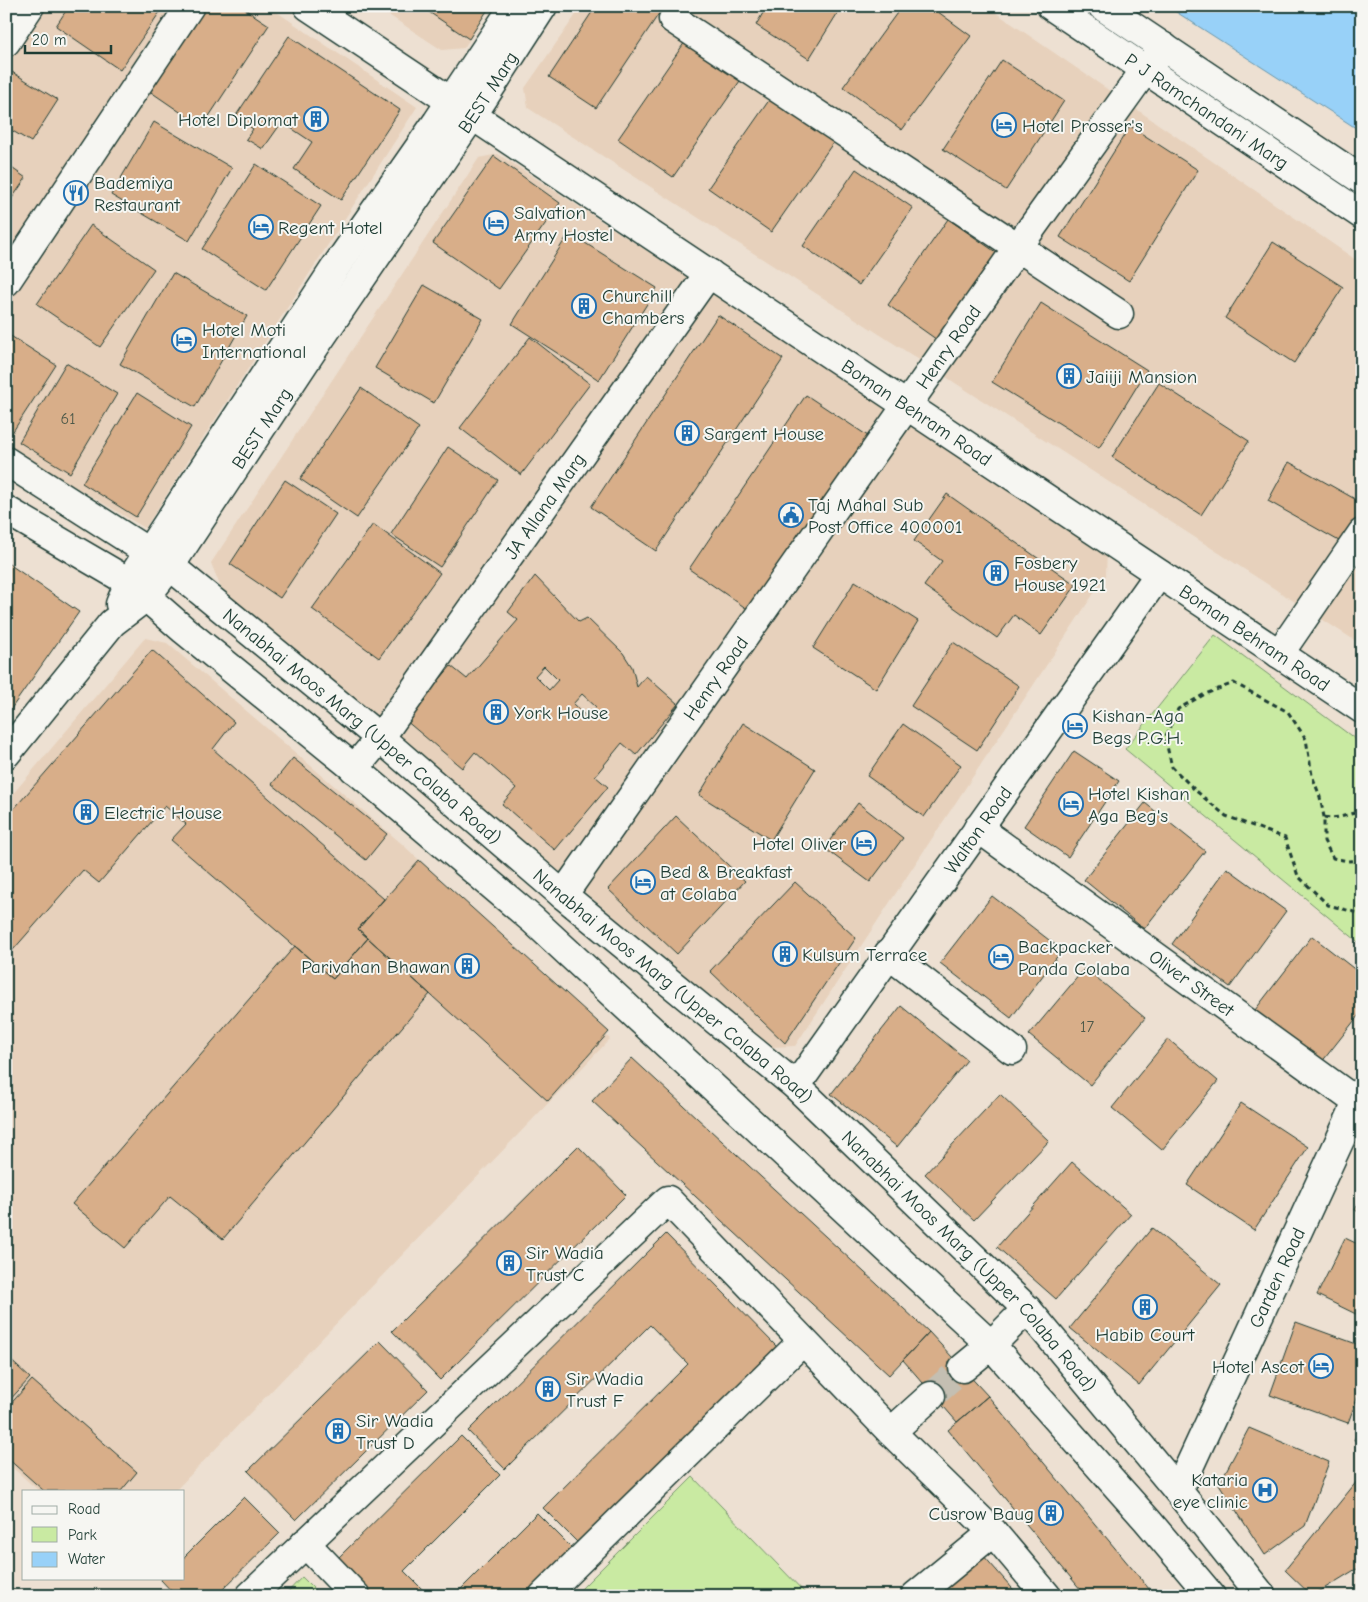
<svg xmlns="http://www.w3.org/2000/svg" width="1368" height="1602" font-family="'Comic Neue',sans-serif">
<rect width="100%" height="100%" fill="#ede0d2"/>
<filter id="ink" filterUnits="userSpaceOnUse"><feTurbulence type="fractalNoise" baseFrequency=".02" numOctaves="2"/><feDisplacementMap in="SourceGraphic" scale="10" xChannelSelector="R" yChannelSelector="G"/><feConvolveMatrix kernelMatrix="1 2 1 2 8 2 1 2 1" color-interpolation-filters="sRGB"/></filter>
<g filter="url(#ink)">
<path fill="#e7d1bc" d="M 6,6 L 268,6 L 417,107 L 145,528 L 6,446 Z
M 375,6 L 491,6 L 464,48 L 442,50 Z
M 582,6 L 986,6 L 1362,264 L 1362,645 L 528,108 L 525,88 Z
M 498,154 L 1107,550 L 1106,575 L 795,1046 L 772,1047 L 223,593 L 211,563 L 479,158 Z
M 145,638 L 167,643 L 401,843 L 610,1039 L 175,1491 L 39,1491 L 6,1462 L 6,802 Z"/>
<path fill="#c9eaa2" stroke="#74946b" d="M 1215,635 L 1362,744 L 1362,945 L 1125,749 Z
M 693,1477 L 808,1596 L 574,1596 Z
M 302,1577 L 321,1596 L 284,1596 Z"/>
<path fill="#98d1f8" stroke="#6896aa" d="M 1167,6 L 1362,6 L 1362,132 Z"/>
<path fill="#d8ae89" stroke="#1f3d34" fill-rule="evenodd" d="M 69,6 L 164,6 L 120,70 L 56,26 Z
M 203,6 L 240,6 L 269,25 L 202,127 L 148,90 Z
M 420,6 L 490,6 L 469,39 Z
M 596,6 L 664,6 L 596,108 L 549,77 Z
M 767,6 L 842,6 L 809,59 L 756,25 Z
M 902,6 L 930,6 L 971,36 L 902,130 L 843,87 Z
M 289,36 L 400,110 L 341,200 L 294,169 L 312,142 L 282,122 L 263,149 L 246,139 L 253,129 L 235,117 Z
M 687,39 L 742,78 L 673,177 L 618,139 Z
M 1002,60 L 1064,101 L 1006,190 L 943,149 Z
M 12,72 L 58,100 L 31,142 L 6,127 L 6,82 Z
M 772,96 L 835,140 L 771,232 L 708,188 Z
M 154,122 L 232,168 L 189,241 L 111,195 Z
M 1130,126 L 1198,170 L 1129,281 L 1060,237 Z
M 494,156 L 560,203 L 499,289 L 433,243 Z
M 6,164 L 26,178 L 6,207 Z
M 256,164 L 321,206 L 266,290 L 202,249 Z
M 856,169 L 913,208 L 859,285 L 803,246 Z
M 948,219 L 1000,255 L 940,342 L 888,305 Z
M 91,225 L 154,269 L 100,347 L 37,304 Z
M 569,233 L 657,288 L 599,380 L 512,324 Z
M 1273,242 L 1343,287 L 1294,363 L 1225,318 Z
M 173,273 L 247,316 L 195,407 L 120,364 Z
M 424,285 L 483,319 L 434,403 L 375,368 Z
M 1041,303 L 1147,370 L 1099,448 L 992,382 Z
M 718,315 L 783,359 L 656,551 L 591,507 Z
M 6,333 L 56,365 L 8,439 L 6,438 Z
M 530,337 L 590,384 L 521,475 L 460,428 Z
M 66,363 L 117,394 L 70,473 L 19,442 Z
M 1159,383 L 1249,441 L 1201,515 L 1112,457 Z
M 361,388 L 419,428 L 357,518 L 300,479 Z
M 137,393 L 191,427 L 136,517 L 82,483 Z
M 806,395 L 871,438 L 753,613 L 689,569 Z
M 448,447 L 498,480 L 440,567 L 391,534 Z
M 1289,462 L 1362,503 L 1362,517 L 1346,545 L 1268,501 Z
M 285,480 L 336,514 L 280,598 L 230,564 Z
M 947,494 L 1076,585 L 1041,635 L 1014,615 L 997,638 L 924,586 L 942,561 L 914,541 Z
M 373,524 L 440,573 L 379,658 L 312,609 Z
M 6,562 L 79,612 L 6,716 Z
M 535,576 L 579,622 L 587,618 L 623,653 L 632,667 L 637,687 L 646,676 L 678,704 L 636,755 L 622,743 L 595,776 L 608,787 L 555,850 L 502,804 L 516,788 L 475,752 L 462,768 L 405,720 L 451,666 L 467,679 L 518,620 L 508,612 ZM 544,666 L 558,680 L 549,690 L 535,676 ZM 582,694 L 596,707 L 587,717 L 573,704 Z
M 855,581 L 918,621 L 876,689 L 813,648 Z
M 953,642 L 1019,686 L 977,750 L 911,706 Z
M 152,650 L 234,722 L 213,749 L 384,899 L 358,929 L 368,938 L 333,979 L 171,840 L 186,824 L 165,806 L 99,883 L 83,870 L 6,958 L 6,818 Z
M 743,723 L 815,769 L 771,840 L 699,795 Z
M 903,724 L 961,765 L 924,817 L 867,776 Z
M 1074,751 L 1119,781 L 1068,857 L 1024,826 Z
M 293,758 L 387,834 L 366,860 L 272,784 Z
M 858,803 L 903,838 L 870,882 L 824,848 Z
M 1145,803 L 1205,851 L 1144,929 L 1084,880 Z
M 676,816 L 745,881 L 677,954 L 608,889 Z
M 419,860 L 609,1032 L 548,1101 L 358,929 Z
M 1227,868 L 1286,911 L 1230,987 L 1172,944 Z
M 795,882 L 856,938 L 785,1043 L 710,971 Z
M 992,896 L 1062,950 L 1011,1018 L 940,963 Z
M 1312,936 L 1362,975 L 1362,1011 L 1321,1063 L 1255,1010 Z
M 368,938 L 430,994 L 223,1239 L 170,1196 L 125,1248 L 72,1204 L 295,946 L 333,979 Z
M 1085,968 L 1145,1018 L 1090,1085 L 1029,1035 Z
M 901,1006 L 967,1060 L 897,1147 L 831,1094 Z
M 1168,1039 L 1218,1081 L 1162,1150 L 1112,1108 Z
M 632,1058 L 929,1332 L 889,1375 L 592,1101 Z
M 1000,1094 L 1049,1141 L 974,1220 L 925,1174 Z
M 1241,1103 L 1308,1147 L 1254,1230 L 1187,1185 Z
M 578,1146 L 626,1195 L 440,1380 L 392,1331 Z
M 1072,1162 L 1131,1214 L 1056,1299 L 997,1247 Z
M 1362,1195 L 1362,1214 L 1355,1210 Z
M 1152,1228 L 1221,1285 L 1139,1385 L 1070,1328 Z
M 666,1234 L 777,1347 L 578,1543 L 543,1508 L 688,1364 L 650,1325 L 505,1469 L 468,1431 Z
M 1345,1238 L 1362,1246 L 1362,1317 L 1317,1295 Z
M 1296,1322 L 1362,1346 L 1362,1385 L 1348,1423 L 1270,1395 Z
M 929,1332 L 988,1396 L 957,1422 L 903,1360 Z
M 380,1341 L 428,1390 L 296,1520 L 248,1471 Z
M 6,1356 L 30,1378 L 6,1404 Z
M 32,1380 L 137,1472 L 121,1491 L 44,1491 L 6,1457 L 6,1409 Z
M 988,1396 L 1155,1596 L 1086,1596 L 948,1430 Z
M 1362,1423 L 1362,1443 L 1354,1440 Z
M 1249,1428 L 1329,1462 L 1305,1526 L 1265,1555 L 1219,1484 Z
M 461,1436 L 500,1475 L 404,1571 L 429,1596 L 364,1596 L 333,1563 Z
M 1362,1475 L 1362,1572 L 1356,1569 L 1312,1596 L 1285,1570 Z
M 244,1497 L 280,1533 L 216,1596 L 176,1596 L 161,1580 L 162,1578 L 184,1578 L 184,1557 Z
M 537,1513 L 573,1549 L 525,1596 L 454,1596 Z
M 975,1546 L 1019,1596 L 920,1596 Z"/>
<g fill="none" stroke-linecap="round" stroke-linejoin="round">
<path stroke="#c4bfb2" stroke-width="28" stroke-dasharray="28 14" stroke-linecap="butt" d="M 931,1396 L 963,1368"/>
<defs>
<g id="minor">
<path id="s1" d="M 308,6 L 1362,709"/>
<path id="s2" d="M 1051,6 L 1362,215"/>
<path d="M 1102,6 L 1362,180"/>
<path d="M 673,19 L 1119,314"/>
<path d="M 6,42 L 30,6"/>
<path d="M 6,282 L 190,6"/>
<path d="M 120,604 L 129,582 L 335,268 L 437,122 L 514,6"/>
<path d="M 1279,654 L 1362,533"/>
<path id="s3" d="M 6,754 L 112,623 L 146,597 L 170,566 L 316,345 L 472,116 L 543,6"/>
<path id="s4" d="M 354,769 L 380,738 L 709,273"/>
<path id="s5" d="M 978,828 L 1357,1102"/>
<path id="s6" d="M 563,895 L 1018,247 L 1145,70 L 1164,47"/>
<path d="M 888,954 L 1012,1050"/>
<path id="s7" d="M 796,1086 L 1159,574"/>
<path d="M 963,1368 L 991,1345 L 1027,1309"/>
<path d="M 891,1432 L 931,1396"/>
<path id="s8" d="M 1178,1491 L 1362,1092"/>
<path d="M 305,1543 L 356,1596"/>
<path d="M 250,1596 L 668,1200 L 891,1432 L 993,1532 L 1047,1596"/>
<path d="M 543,1596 L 803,1341"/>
<path d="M 915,1596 L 993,1532"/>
</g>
<g id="major">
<path id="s9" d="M 6,461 L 170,566 L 380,738 L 563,895 L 796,1086 L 1027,1309 L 1178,1491 L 1262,1596"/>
<path d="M 6,510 L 129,582 L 184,630 L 350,765 L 533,920 L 991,1345 L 1147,1520 L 1211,1596"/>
</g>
</defs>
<use href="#minor" stroke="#1f3d34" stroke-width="31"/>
<use href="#major" stroke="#1f3d34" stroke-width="31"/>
<path stroke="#1f3d34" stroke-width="3" stroke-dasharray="5 4" stroke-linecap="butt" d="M 1324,817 C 1339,820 1346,814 1361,812 L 1362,813
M 1362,860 L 1348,861 L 1333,858 L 1324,841 L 1324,817 L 1320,797 L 1312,775 L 1306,739 L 1288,712 L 1234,683 L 1205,694 L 1178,709 L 1165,738 L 1172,767 L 1195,790 L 1226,816 L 1285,838 L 1298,876 L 1328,905 L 1362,914"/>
<use href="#minor" stroke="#f6f6f2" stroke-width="28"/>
<use href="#major" stroke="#f6f6f2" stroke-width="28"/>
</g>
</g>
<defs>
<symbol id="building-ring" viewBox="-11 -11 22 22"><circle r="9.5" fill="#f6f6f2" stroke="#1f6fb2" stroke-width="1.5"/><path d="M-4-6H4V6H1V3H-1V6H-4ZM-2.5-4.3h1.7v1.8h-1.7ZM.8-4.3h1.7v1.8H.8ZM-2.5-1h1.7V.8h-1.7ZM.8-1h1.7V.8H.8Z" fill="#1f6fb2"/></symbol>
<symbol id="hotel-ring" viewBox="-11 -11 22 22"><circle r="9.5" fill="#f6f6f2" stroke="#1f6fb2" stroke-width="1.5"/><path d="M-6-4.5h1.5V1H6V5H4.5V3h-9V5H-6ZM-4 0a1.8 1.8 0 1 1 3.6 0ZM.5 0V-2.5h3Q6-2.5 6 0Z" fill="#1f6fb2"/></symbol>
<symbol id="restaurant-ring" viewBox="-11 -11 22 22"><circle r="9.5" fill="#f6f6f2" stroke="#1f6fb2" stroke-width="1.5"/><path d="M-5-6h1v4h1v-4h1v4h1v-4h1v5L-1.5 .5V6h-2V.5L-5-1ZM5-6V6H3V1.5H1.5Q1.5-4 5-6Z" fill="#1f6fb2"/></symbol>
<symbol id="civic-ring" viewBox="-11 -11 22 22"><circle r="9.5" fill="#f6f6f2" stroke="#1f6fb2" stroke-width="1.5"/><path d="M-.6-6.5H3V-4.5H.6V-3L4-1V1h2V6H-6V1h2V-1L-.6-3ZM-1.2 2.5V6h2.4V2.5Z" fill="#1f6fb2"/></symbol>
<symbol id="hospital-ring" viewBox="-11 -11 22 22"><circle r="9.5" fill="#f6f6f2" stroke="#1f6fb2" stroke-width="1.5"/><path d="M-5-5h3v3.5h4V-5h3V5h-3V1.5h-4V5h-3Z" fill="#1f6fb2"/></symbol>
</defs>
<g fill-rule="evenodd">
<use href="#building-ring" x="302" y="105" width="28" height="28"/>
<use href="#hotel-ring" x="990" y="111" width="28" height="28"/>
<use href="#restaurant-ring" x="62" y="179" width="28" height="28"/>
<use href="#hotel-ring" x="482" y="209" width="28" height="28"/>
<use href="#hotel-ring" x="247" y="213" width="28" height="28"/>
<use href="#building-ring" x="570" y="292" width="28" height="28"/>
<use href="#hotel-ring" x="170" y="326" width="28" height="28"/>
<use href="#building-ring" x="1055" y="362" width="28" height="28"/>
<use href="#building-ring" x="673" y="419" width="28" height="28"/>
<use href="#civic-ring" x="777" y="501" width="28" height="28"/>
<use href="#building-ring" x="982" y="559" width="28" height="28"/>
<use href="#building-ring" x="482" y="698" width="28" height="28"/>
<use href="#hotel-ring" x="1061" y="712" width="28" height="28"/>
<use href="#hotel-ring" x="1057" y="790" width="28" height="28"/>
<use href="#building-ring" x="72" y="798" width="28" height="28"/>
<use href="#hotel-ring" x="850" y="829" width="28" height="28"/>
<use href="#hotel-ring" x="629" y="868" width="28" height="28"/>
<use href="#building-ring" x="771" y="940" width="28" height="28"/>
<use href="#hotel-ring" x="987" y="943" width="28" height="28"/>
<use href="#building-ring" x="453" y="952" width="28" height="28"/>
<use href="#building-ring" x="495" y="1249" width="28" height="28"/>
<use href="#building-ring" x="1131" y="1293" width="28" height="28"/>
<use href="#hotel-ring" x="1307" y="1352" width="28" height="28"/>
<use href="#building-ring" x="534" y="1375" width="28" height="28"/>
<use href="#building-ring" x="324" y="1417" width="28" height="28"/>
<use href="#hospital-ring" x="1251" y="1476" width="28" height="28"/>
<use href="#building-ring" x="1037" y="1499" width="28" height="28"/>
</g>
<g text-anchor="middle" stroke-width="4" stroke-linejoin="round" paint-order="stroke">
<g font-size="16" fill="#4d5949">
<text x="68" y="424">61</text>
<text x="1087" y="1032">17</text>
</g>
<g font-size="19" fill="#1f3d34" stroke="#f6f6f2">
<text dy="7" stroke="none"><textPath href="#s3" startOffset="821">BEST Marg</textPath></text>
<text dy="7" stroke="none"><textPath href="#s2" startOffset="188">P J Ramchandani Marg</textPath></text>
<text dy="7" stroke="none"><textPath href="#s6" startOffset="670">Henry Road</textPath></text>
<text dy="7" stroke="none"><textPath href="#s1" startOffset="732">Boman Behram Road</textPath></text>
<text dy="7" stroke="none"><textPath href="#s3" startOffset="416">BEST Marg</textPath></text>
<text dy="7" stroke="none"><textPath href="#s4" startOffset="325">JA Allana Marg</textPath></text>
<text dy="7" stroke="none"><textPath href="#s1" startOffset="1138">Boman Behram Road</textPath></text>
<text dy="7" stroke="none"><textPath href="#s6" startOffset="265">Henry Road</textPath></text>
<text dy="7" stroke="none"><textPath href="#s9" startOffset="445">Nanabhai Moos Marg (Upper Colaba Road)</textPath></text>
<text dy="7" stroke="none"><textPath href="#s7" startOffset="314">Walton Road</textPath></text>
<text dy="7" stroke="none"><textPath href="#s5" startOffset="264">Oliver Street</textPath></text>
<text dy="7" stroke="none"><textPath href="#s9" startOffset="850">Nanabhai Moos Marg (Upper Colaba Road)</textPath></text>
<text dy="7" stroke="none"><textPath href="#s9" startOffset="1255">Nanabhai Moos Marg (Upper Colaba Road)</textPath></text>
<text dy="7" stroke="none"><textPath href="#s8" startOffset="235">Garden Road</textPath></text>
</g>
<g font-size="19" fill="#1f3d34" stroke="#f6f6f2" text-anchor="start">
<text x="298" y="126" text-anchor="end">Hotel Diplomat</text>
<text x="1022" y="132">Hotel Prosser's</text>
<text x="94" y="189">Bademiya<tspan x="94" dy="22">Restaurant</tspan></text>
<text x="514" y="219">Salvation<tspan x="514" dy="22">Army Hostel</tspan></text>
<text x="278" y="234">Regent Hotel</text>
<text x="602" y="302">Churchill<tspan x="602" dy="22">Chambers</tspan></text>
<text x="202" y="336">Hotel Moti<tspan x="202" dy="22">International</tspan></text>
<text x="1086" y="383">Jaiiji Mansion</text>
<text x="704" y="440">Sargent House</text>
<text x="808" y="511">Taj Mahal Sub<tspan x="808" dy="22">Post Office 400001</tspan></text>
<text x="1014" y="569">Fosbery<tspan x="1014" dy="22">House 1921</tspan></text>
<text x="514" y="719">York House</text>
<text x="1092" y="722">Kishan-Aga<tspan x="1092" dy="22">Begs P.G.H.</tspan></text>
<text x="1088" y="800">Hotel Kishan<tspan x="1088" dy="22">Aga Beg's</tspan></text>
<text x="104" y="819">Electric House</text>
<text x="846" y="850" text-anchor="end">Hotel Oliver</text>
<text x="660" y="878">Bed &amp; Breakfast<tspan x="660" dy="22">at Colaba</tspan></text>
<text x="1018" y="953">Backpacker<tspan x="1018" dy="22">Panda Colaba</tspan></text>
<text x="802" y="961">Kulsum Terrace</text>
<text x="450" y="973" text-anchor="end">Parivahan Bhawan</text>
<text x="526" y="1259">Sir Wadia<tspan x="526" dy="22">Trust C</tspan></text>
<text x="1145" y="1341" text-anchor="middle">Habib Court</text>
<text x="1304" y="1373" text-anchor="end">Hotel Ascot</text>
<text x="566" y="1385">Sir Wadia<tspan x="566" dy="22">Trust F</tspan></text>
<text x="356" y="1427">Sir Wadia<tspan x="356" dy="22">Trust D</tspan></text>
<text x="1248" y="1486" text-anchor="end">Kataria<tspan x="1248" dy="22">eye clinic</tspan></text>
<text x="1034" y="1520" text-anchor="end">Cusrow Baug</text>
</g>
</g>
<rect width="1368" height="1602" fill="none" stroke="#f6f6f2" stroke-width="25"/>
<rect x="12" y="12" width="1343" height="1577" fill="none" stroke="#1f3d34" stroke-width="2" filter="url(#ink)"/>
<rect x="22" y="1490" width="162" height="90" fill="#f6f6f2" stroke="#a0aca6"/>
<rect x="32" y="1506" width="25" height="8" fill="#f6f6f2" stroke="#a0aca6"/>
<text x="68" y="1514" font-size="15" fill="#1f3d34">Road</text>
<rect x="32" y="1527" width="25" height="15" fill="#c9eaa2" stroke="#a0aca6"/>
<text x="68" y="1540" font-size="15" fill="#1f3d34">Park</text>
<rect x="32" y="1552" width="25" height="15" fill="#98d1f8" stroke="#a0aca6"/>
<text x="68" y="1564" font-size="15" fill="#1f3d34">Water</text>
<path d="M25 45v8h86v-8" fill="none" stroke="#1f3d34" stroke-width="2.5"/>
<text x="32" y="45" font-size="15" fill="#1f3d34" stroke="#f6f6f2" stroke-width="4" paint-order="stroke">20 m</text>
</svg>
